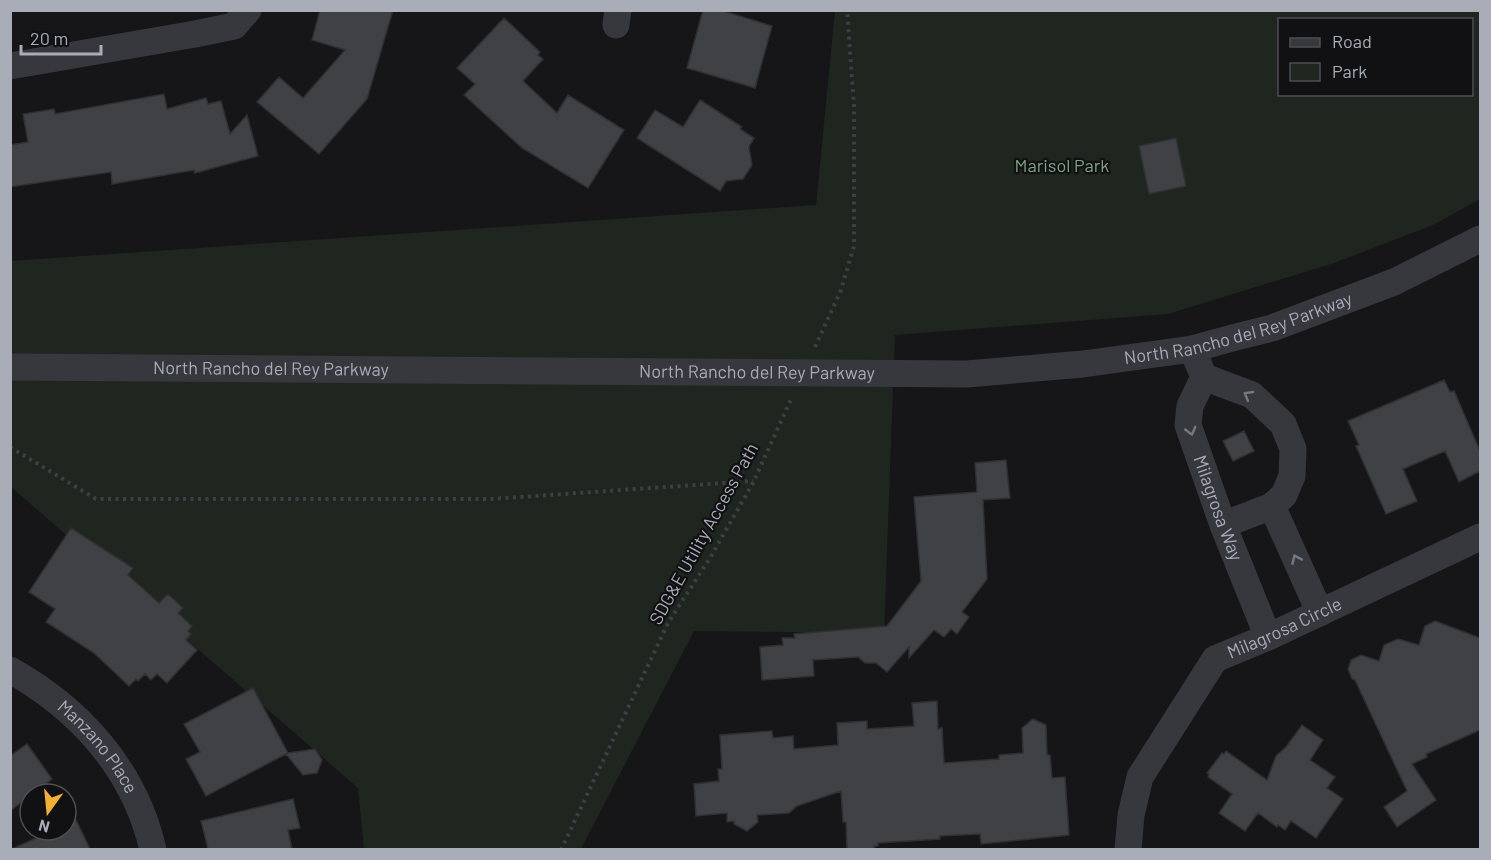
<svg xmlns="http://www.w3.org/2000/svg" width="1491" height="860" font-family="Barlow,sans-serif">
<rect width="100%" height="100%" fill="#161618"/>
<path fill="#1e261f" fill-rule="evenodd" d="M 835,11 L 1480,11 L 1480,199 L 1433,225 L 1334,263 L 1168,314 L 895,335 L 884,633 L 694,631 L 581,849 L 364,849 L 358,788 L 11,487 L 11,261 L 816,205 ZM 1280,20 L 1472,20 L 1472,94 L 1280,94 Z"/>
<path fill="#404145" stroke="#303034" stroke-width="1.5" d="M 320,10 L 393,10 L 367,99 L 319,154 L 257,102 L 279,77 L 303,98 L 345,50 L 312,40 Z
M 703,10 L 720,10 L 772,26 L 755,88 L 687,68 Z
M 504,18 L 540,52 L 538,55 L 543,59 L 523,81 L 557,113 L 568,95 L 624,130 L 588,188 L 522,148 L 464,95 L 475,84 L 457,68 Z
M 164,94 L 167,109 L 206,98 L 208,104 L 221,101 L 230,134 L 247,115 L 258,156 L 195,173 L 194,170 L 112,184 L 111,172 L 10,187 L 10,145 L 28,142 L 23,114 L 54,109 L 55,114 Z
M 700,100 L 742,127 L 740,129 L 754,138 L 749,147 L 752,165 L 743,179 L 726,181 L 720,191 L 637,138 L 655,110 L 683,127 Z
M 1176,138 L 1186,186 L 1149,194 L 1139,146 Z
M 1444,380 L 1450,392 L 1454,391 L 1480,451 L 1480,471 L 1459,482 L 1445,451 L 1403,469 L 1417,501 L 1386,514 L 1356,446 L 1359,445 L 1348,421 Z
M 1244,431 L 1254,451 L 1233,461 L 1223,441 Z
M 1006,460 L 1010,498 L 983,500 L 987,579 L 962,612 L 969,617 L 957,634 L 951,629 L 944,637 L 934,630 L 909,658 L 909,647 L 887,672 L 876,663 L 865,663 L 858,657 L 813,660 L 814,676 L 762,680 L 760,647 L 783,645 L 782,638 L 795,638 L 794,634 L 887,626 L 921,581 L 914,497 L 977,492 L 975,463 Z
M 71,528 L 133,568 L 128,575 L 159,603 L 168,594 L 183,608 L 178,613 L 192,626 L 188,631 L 191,634 L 186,640 L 197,650 L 167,683 L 157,674 L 151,680 L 145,674 L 138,681 L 136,679 L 129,686 L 94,653 L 46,622 L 55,609 L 29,592 Z
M 1435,621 L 1480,638 L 1480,730 L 1426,754 L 1427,757 L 1412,764 L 1436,800 L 1397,827 L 1384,807 L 1407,791 L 1355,680 L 1352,679 L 1348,669 L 1351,660 L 1361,655 L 1379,661 L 1384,645 L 1398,639 L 1419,645 L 1425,626 Z
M 253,688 L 288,753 L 315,749 L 322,760 L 317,773 L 303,775 L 286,754 L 206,796 L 186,759 L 200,752 L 184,724 Z
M 937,701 L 938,729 L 942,728 L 944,763 L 999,759 L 999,755 L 1023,753 L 1022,728 L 1033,719 L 1046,725 L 1047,755 L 1050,755 L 1052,778 L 1065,777 L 1069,835 L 981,844 L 980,834 L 940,836 L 940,839 L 878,843 L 878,846 L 874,846 L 875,849 L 847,849 L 846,822 L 843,822 L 841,791 L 797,806 L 789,813 L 757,815 L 758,822 L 747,831 L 734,824 L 734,821 L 727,822 L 727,813 L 696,816 L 694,784 L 719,781 L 718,769 L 722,769 L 720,735 L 772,731 L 773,738 L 793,736 L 794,749 L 838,745 L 837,723 L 867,721 L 867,729 L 914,726 L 912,703 Z
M 1302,725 L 1323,740 L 1310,760 L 1335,777 L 1327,788 L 1343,799 L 1316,838 L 1291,821 L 1285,830 L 1278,825 L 1277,827 L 1258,813 L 1245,831 L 1219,813 L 1232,794 L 1208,777 L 1209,774 L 1207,773 L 1222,753 L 1224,754 L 1226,751 L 1267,780 L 1276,756 L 1286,747 Z
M 27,744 L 52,779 L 10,811 L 10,756 Z
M 293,799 L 300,828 L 288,830 L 292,849 L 208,849 L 201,821 Z
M 76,820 L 90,849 L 12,849 L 54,830 L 66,830 L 66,824 Z"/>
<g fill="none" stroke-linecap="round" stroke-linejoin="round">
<path stroke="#3d3f44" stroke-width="4" stroke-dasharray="3 4.5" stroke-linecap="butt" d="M 815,347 L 841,290 L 854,246 L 854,106 L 847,10
M 10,447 L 96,499 L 491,499 L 753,481
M 561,850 L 668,623 L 710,558 L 754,481 L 792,397"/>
<g stroke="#37383d" stroke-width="27">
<path d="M 616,25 L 618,10"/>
<path d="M 10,66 L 195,34 L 234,26 L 248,10"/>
<path id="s1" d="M 1192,349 L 1204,377 L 1190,406 L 1188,425 L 1223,525 L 1268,637"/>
<path id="s2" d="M 10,367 L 967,374 L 1083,364 L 1192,349 L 1236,337 L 1272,328 L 1394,282 L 1480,239"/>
<path d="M 1204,377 L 1252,395 L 1283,424 L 1293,449 L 1292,476 L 1284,495 L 1272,506 L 1320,613"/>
<path d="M 1223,525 L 1272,506"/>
<path id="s3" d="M 10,670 C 80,709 135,770 153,850"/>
<path id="s4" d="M 1128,850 L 1131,815 L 1140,777 L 1215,659 L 1268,637 L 1480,537"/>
</g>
</g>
<defs><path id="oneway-chevron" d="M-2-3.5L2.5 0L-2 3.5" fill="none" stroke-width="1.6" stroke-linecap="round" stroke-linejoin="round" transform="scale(1.5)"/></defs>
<g stroke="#757881">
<use href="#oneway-chevron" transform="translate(1248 395) rotate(-150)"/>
<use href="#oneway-chevron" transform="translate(1191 431) rotate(75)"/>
<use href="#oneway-chevron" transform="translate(1296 559) rotate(-114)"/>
</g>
<g text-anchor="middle" stroke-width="4.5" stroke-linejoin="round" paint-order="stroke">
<g font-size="18" fill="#7fa381" stroke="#111113">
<text x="1062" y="172">Marisol Park</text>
</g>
<g font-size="18" fill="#a8adb8" stroke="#111113">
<text dy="6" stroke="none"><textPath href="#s2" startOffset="1233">North Rancho del Rey Parkway</textPath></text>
<text dy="6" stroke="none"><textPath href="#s2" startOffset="261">North Rancho del Rey Parkway</textPath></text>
<text dy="6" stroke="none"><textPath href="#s2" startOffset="747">North Rancho del Rey Parkway</textPath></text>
<text dy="6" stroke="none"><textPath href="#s1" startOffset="170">Milagrosa Way</textPath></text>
<text transform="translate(704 534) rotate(-61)" y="6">SDG&amp;E Utility Access Path</text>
<text dy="6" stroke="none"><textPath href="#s4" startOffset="290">Milagrosa Circle</textPath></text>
<text dy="6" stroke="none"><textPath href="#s3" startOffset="118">Manzano Place</textPath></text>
</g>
</g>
<rect width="1491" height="860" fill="none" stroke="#a8adb8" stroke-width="24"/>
<rect x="1278" y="18" width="195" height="78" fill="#111113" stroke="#4d4f55" stroke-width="1.5"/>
<rect x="1290" y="38" width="30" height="9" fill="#37383d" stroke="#4d4f55" stroke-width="1.5"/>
<text x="1332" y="48" font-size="18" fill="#a8adb8">Road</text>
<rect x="1290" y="63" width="30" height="18" fill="#1e261f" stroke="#4d4f55" stroke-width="1.5"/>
<text x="1332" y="78" font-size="18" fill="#a8adb8">Park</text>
<g transform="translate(48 812) rotate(195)"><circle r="28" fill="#111113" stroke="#4d4f55" stroke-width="1.5"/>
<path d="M0-4.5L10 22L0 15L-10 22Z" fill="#f2b134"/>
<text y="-9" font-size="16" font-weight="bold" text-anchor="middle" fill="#a8adb8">N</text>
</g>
<path d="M21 45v9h80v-9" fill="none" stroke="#a8adb8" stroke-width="3"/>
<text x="30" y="45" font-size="18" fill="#a8adb8" stroke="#111113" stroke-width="4.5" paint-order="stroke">20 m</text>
</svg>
